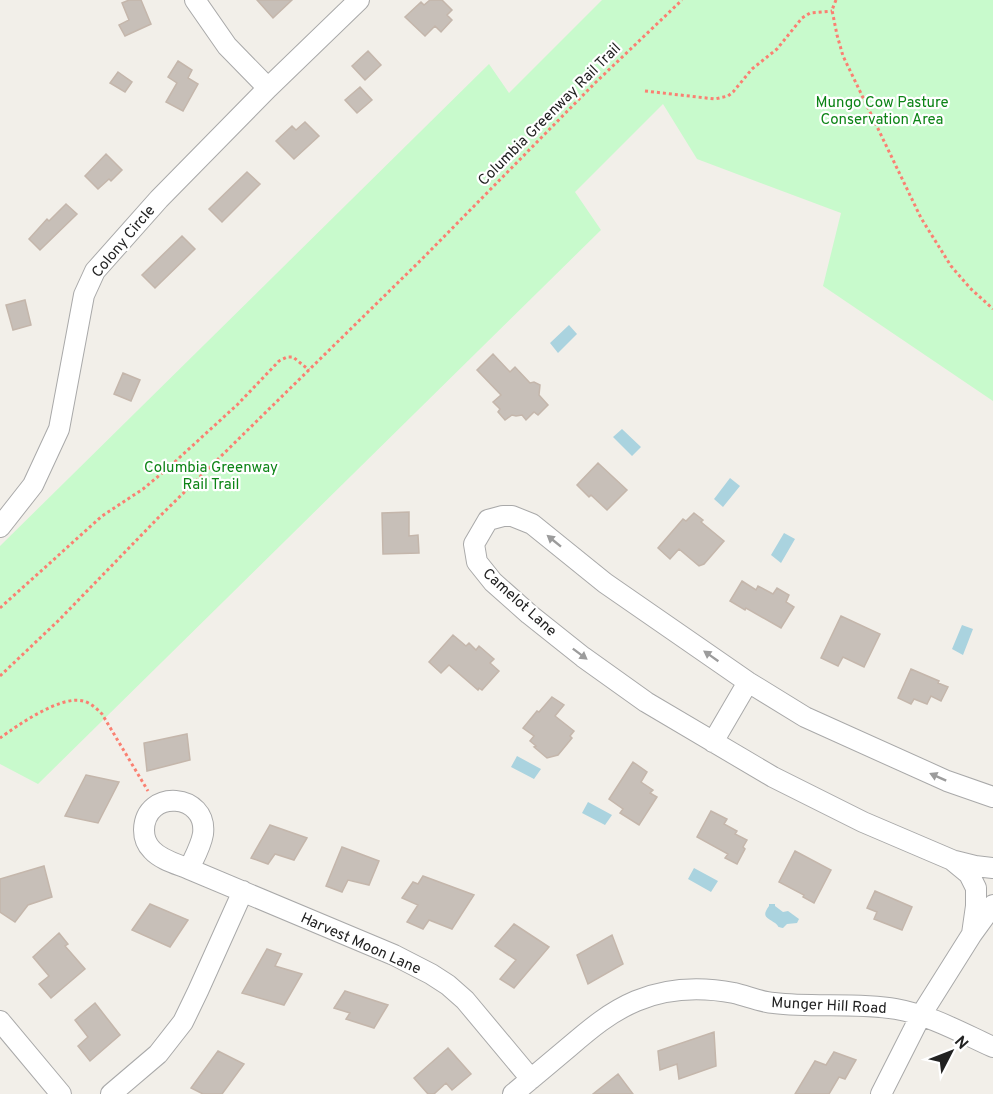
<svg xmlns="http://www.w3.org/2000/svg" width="993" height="1094" font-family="Overpass,sans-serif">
<rect width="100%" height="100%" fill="#f2efe9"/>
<path fill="#c8facc" d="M 602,0 L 993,0 L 993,401 L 823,286 L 841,213 L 697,159 L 663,104 L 575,192 L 601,230 L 38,784 L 0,764 L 0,546 L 489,64 L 509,93 Z"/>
<path fill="#aad3df" d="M 569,325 L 577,334 L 558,353 L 550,343 Z
M 622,429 L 641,447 L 632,456 L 613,437 Z
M 730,478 L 740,486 L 723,507 L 714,499 Z
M 784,533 L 795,539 L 781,563 L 771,555 Z
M 962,625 L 973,629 L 963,655 L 952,649 Z
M 517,756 L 541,769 L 534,779 L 511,767 Z
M 588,802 L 612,815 L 605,825 L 582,813 Z
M 694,868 L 718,881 L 711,892 L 688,879 Z
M 769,904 L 775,904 L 775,906 L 783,912 L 788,911 L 799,919 L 797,923 L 787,924 L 783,928 C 775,926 781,928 775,923 C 767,917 761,917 769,906 Z"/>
<path fill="#c7bfb8" stroke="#c4b6ab" stroke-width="1.5" d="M 129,0 L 141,0 L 151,24 L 125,36 L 119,25 L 129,20 L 122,3 Z
M 257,0 L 292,0 L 273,18 Z
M 430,0 L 442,0 L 452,10 L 447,15 L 452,20 L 441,32 L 435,26 L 425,36 L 405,17 L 421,2 L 424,5 Z
M 368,51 L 381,65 L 365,80 L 352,66 Z
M 178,61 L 192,70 L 188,78 L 198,84 L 183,111 L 166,102 L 177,83 L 168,77 Z
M 118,72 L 132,82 L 125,92 L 110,83 Z
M 360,87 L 372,100 L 357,113 L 345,100 Z
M 305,122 L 319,136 L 294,159 L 276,141 L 292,126 L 296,130 Z
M 106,154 L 122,170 L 111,181 L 109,179 L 98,189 L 85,176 Z
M 247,172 L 260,184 L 222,222 L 209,209 Z
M 66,204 L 77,214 L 40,250 L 29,239 L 47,219 L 49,221 Z
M 182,236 L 195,249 L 155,288 L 142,275 Z
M 25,300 L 31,325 L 13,330 L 6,305 Z
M 493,354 L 510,372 L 515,367 L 530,383 L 534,382 L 540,385 L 539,395 L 548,405 L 538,415 L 534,412 L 526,420 L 522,415 L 516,416 L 512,415 L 505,420 L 498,412 L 500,409 L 493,402 L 501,395 L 477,370 Z
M 123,373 L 140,380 L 131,401 L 114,394 Z
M 598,463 L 627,490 L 607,510 L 591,495 L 589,497 L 577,485 Z
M 409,512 L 409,536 L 418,535 L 419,553 L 383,554 L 382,513 Z
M 694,513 L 703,520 L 701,522 L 724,541 L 704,564 L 699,566 L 679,549 L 670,559 L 658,548 L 683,519 L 686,521 Z
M 742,581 L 756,590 L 758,586 L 773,594 L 777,588 L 789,595 L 786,602 L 794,607 L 781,628 L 746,608 L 745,610 L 730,601 Z
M 841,616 L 880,634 L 864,667 L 843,657 L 838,666 L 821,658 Z
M 453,635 L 466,646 L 469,643 L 476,650 L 479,646 L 494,659 L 490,663 L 499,671 L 482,690 L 479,688 L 478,690 L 449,665 L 441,673 L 429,662 Z
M 911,669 L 939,681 L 938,683 L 948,687 L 941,701 L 931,696 L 927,704 L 914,699 L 911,704 L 898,698 Z
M 552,697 L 564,705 L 555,716 L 574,731 L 570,736 L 572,738 L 558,755 L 547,758 L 534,747 L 536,746 L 530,741 L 534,736 L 523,728 L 537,711 L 539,712 Z
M 187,734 L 190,760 L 147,771 L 144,743 Z
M 633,762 L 647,772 L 641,782 L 653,790 L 650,793 L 657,797 L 639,825 L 620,813 L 623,809 L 609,799 Z
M 86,775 L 119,782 L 98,823 L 65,816 Z
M 711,811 L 727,819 L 724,824 L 737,831 L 735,834 L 747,840 L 743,847 L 745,849 L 737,864 L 725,858 L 728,854 L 697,837 Z
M 270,825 L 307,838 L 294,860 L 275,854 L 268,864 L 251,858 Z
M 342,847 L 379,861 L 369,885 L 348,880 L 342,892 L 326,886 Z
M 795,851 L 831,870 L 814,903 L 803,897 L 804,895 L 779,882 Z
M 44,866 L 52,897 L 28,905 L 15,922 L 0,912 L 0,879 Z
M 423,876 L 474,895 L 452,929 L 429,920 L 423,929 L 407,922 L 418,905 L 402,898 L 413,882 L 418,884 Z
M 875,891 L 912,907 L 902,930 L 874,919 L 877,912 L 867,908 Z
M 150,904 L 188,920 L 170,947 L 132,930 Z
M 514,924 L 549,947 L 514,988 L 500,979 L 516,960 L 495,946 Z
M 59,933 L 68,944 L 65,946 L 85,969 L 51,998 L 39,984 L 49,976 L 33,957 Z
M 612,935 L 623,964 L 588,984 L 577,955 Z
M 267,949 L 281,954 L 275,966 L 302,974 L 284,1005 L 242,993 Z
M 345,991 L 388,1005 L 374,1028 L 346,1019 L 350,1013 L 334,1008 Z
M 95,1003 L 120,1035 L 90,1061 L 78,1046 L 88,1037 L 75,1020 Z
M 714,1032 L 716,1066 L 679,1079 L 677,1064 L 660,1070 L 658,1051 Z
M 448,1048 L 471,1074 L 452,1090 L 446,1083 L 434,1094 L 428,1094 L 414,1078 Z
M 218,1051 L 244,1064 L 222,1094 L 203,1094 L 191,1088 Z
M 834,1052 L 856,1060 L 845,1079 L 839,1077 L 829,1094 L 795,1094 L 815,1061 L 826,1065 Z
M 618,1074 L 633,1094 L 593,1094 Z"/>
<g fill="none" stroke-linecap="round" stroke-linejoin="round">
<defs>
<path id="minor" d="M 195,0 L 227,46 L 268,88
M 0,527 L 33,485 L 59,429 L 84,295 L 95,271 L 159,199 L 268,88 L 359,0
M 713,742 L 748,682
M 955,861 L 975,866 L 993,868
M 189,869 C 194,858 201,846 203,834 C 208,793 145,788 144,830 C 144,837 147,845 152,850 C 161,860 177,864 189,869 L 394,955 L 431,974 L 448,985 L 465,1000 L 531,1079
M 972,934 L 976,906 L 976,888 L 969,874 L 952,860 L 863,822 L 773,777 L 646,702 L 583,657 L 529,614 L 493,582 L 477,562 L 474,544 L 488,520 L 503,516 L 512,516 L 532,524 L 605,583 L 748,682 L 805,717 L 947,781 L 993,797
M 0,1021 L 61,1094
M 111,1094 L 158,1054 L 183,1022 L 198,991 L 243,891
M 513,1094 C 532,1078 550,1063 569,1047 C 590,1029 610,1012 636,1001 C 667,988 702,987 734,993 C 747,996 760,1002 774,1003 C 814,1008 855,1002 896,1009 C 930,1015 962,1033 993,1047
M 881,1094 L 921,1015 L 972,934 L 993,905"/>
</defs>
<use href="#minor" stroke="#a9a9a9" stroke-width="22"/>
<path stroke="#fa8072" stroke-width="3" stroke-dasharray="3 3" stroke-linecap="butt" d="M 836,0 L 832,10 L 837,35 L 843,56 L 921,218 L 951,266 L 970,288 L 993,309
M 645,91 L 715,99 L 728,96 L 733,92 L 752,69 L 777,49 L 802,18 L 810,13 L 832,11
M 0,608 L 102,516 L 143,489 L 167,469 L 238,404 L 279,361 L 287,357 L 293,357 L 309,370
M 0,676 L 59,620 L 158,518 L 424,257 L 595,83 L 682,0
M 0,738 C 18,725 61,695 83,701 C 91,703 97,709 102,714 L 148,791"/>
<use href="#minor" stroke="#fff" stroke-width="20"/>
</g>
<defs><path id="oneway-solid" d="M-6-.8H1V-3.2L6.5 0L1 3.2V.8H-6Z" transform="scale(1.5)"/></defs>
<g fill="#9c9c9c">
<use href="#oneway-solid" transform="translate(554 541) rotate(-141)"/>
<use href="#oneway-solid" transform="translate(580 654) rotate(37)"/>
<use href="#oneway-solid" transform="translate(711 656) rotate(-145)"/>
<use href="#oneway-solid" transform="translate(938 777) rotate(-156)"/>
</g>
<g text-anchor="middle" stroke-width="4.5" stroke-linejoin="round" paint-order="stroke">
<g font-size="15" fill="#0c8416" stroke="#fff">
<text x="882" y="107">Mungo Cow Pasture<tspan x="882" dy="17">Conservation Area</tspan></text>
<text x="211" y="472">Columbia Greenway<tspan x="211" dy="17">Rail Trail</tspan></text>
</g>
<g font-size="15" fill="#222" stroke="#fff">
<text transform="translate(549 114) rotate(-45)" y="5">Columbia Greenway Rail Trail</text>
<text transform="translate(123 241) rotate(-50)" y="5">Colony Circle</text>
<text transform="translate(520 602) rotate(42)" y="5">Camelot Lane</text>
<text transform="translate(361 943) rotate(24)" y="5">Harvest Moon Lane</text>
<text transform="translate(829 1005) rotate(3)" y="5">Munger Hill Road</text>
</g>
</g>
<g transform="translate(951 1052) rotate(48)" stroke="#ffffff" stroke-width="4.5" paint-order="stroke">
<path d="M0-4.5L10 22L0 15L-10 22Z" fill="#222222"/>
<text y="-9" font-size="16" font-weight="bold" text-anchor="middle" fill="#222222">N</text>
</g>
</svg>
